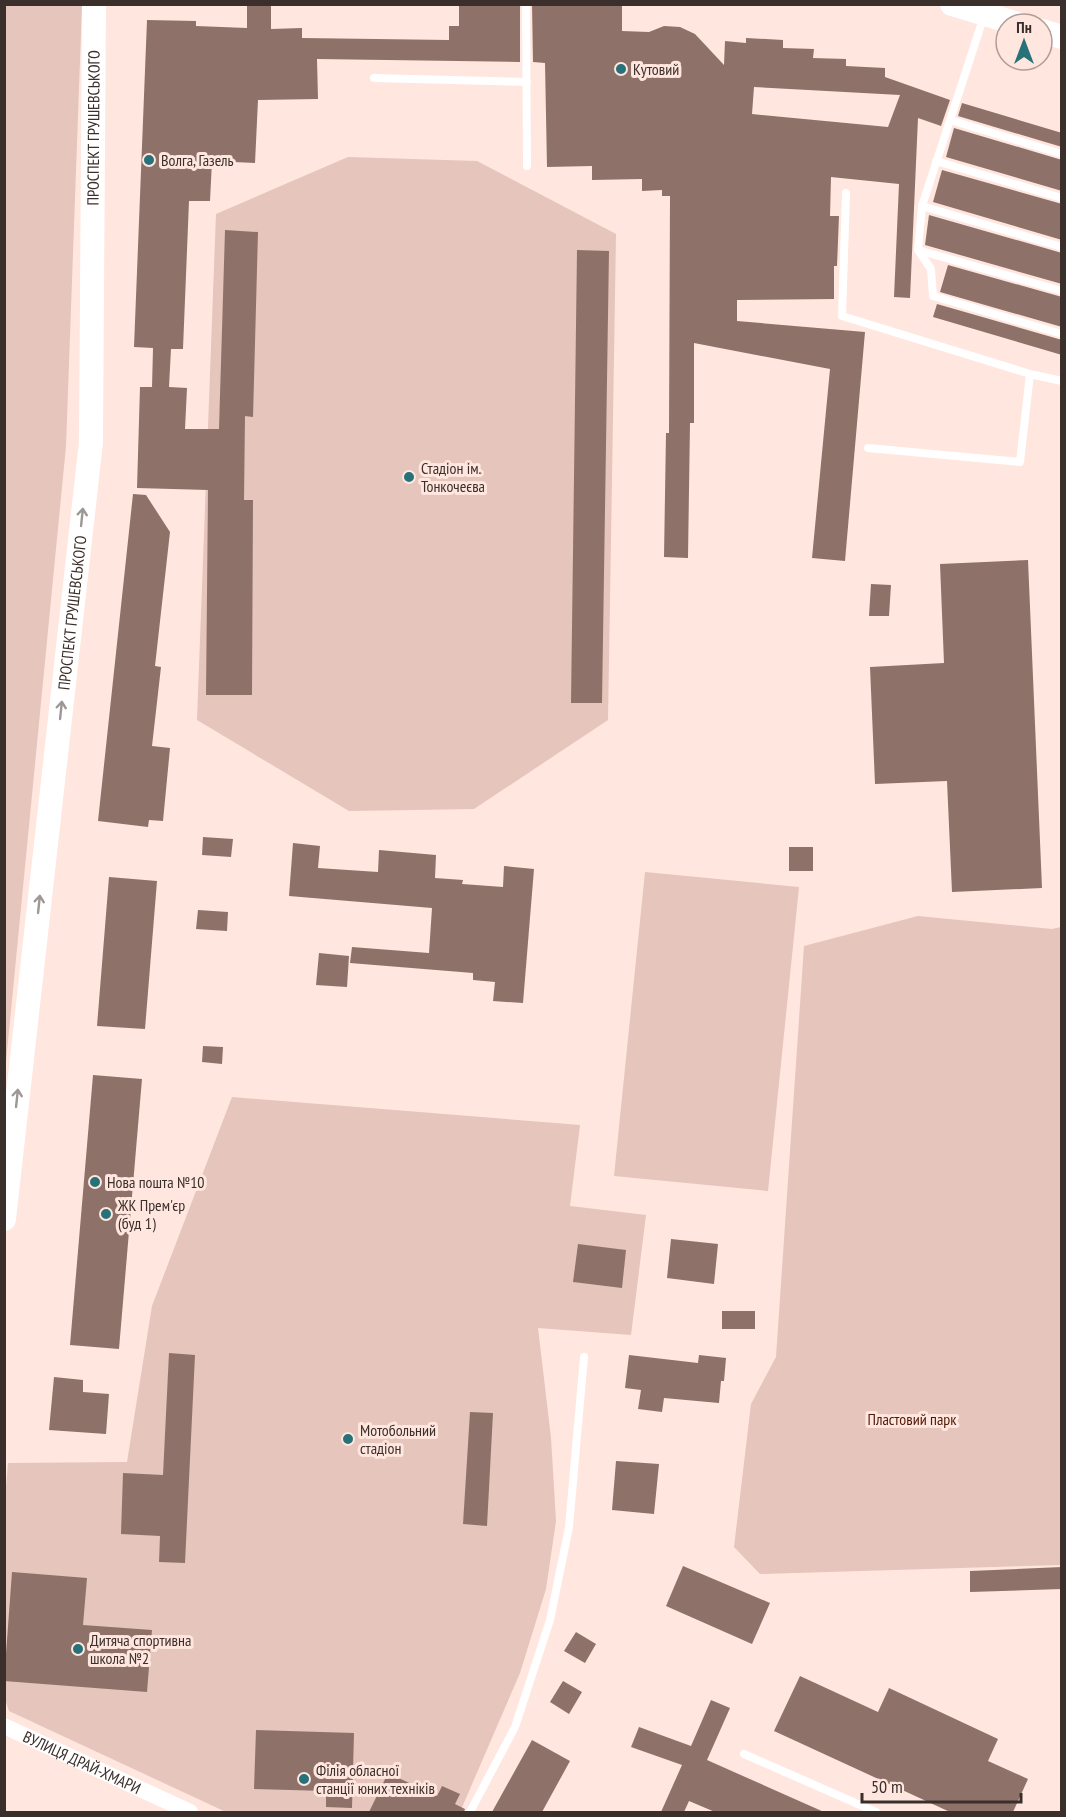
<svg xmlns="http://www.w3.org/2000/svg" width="1066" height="1817" font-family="'PT Sans Narrow',sans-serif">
<rect width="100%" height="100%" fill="#ffe6de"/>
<path fill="#e5c5bc" d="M 5,5 L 82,5 L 66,446 L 5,1072 Z
M 348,157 L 477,161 L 616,234 L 608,720 L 474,809 L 349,811 L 197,720 L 216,214 Z
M 645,872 L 799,887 L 768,1191 L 614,1176 Z
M 918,916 L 1052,929 L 1061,927 L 1061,1565 L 760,1574 L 734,1547 L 751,1404 L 776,1357 L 804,946 Z
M 232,1097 L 580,1125 L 570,1206 L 646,1215 L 631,1335 L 538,1328 L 551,1438 L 556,1521 L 546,1589 L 520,1673 L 460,1812 L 226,1812 L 9,1711 L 5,1699 L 4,1511 L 8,1463 L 127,1462 L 152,1306 Z"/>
<path fill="#8e7269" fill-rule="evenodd" d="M 247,4 L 271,4 L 271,29 L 302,28 L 302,38 L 449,40 L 449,26 L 459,26 L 459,4 L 520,4 L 520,62 L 317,59 L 318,99 L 258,100 L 255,163 L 212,161 L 210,201 L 189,201 L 183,349 L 171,349 L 169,387 L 187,388 L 185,429 L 219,429 L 225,230 L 258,232 L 253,417 L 245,416 L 244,500 L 253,500 L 252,695 L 206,695 L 208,490 L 137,488 L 140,387 L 152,387 L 153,348 L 134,347 L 147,20 L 196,21 L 196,26 L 247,28 Z
M 532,4 L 622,4 L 622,31 L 649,32 L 664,26 L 680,27 L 695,34 L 724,65 L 725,41 L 746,43 L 746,38 L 783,40 L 783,48 L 814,49 L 813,58 L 846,59 L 846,66 L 885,68 L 885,77 L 950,100 L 941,126 L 918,118 L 910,298 L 894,297 L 899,184 L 831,177 L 830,216 L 839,216 L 837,266 L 834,266 L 834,299 L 737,300 L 737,321 L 865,332 L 845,561 L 812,558 L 830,369 L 694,343 L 694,423 L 690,423 L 688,558 L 664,557 L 666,433 L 669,433 L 670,196 L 662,196 L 662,190 L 642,191 L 642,179 L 592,180 L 592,166 L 547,167 L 545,63 L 533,62 ZM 754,87 L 900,95 L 888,127 L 752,114 Z
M 962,103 L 1062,133 L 1062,147 L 958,116 Z
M 954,128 L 1062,160 L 1062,191 L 946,157 Z
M 942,170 L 1062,204 L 1062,240 L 933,202 Z
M 929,215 L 1062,253 L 1062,284 L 925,245 Z
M 577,250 L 609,251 L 602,703 L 571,703 Z
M 948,265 L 1062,297 L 1062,327 L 940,292 Z
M 937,304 L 1062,340 L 1062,355 L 933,317 Z
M 133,494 L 146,495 L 170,532 L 155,666 L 161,667 L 152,746 L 170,748 L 163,821 L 149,820 L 148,827 L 98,821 Z
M 1028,560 L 1042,888 L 952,892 L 947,781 L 875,784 L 870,667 L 944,663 L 940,564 Z
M 871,584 L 891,585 L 889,616 L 869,616 Z
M 203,837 L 233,839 L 231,857 L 202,855 Z
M 293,843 L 320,846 L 318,868 L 378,872 L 379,850 L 436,855 L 435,878 L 463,880 L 462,884 L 503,887 L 504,866 L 534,869 L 523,1003 L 493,1001 L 495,982 L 473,980 L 473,973 L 350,963 L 352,947 L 429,953 L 432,908 L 289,896 Z
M 789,847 L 813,847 L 813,871 L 789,871 Z
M 109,877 L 157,881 L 145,1029 L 97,1026 Z
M 198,910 L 228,912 L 227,931 L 196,929 Z
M 319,953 L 349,956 L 347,987 L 316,985 Z
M 203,1046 L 223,1047 L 222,1064 L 202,1062 Z
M 93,1075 L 142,1079 L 119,1349 L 70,1345 Z
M 671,1239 L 718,1244 L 714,1284 L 667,1278 Z
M 578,1244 L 626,1250 L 622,1288 L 573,1282 Z
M 722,1311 L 755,1311 L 755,1329 L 722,1329 Z
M 169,1353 L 195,1355 L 185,1563 L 159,1562 L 160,1536 L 121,1534 L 123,1473 L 163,1475 Z
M 629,1355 L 698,1363 L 699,1355 L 726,1358 L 724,1381 L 721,1381 L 719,1403 L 664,1398 L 662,1412 L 638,1409 L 641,1390 L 625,1388 Z
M 54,1377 L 83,1380 L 83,1392 L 109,1394 L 106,1434 L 49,1430 Z
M 470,1412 L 493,1413 L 487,1526 L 463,1524 Z
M 616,1461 L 659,1464 L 654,1514 L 612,1510 Z
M 683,1566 L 770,1603 L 752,1644 L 666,1606 Z
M 1062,1567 L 1062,1589 L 970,1592 L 970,1571 Z
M 12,1572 L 87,1578 L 83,1625 L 152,1630 L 147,1692 L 4,1681 Z
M 576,1632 L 596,1644 L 585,1663 L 564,1651 Z
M 800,1676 L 878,1712 L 889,1688 L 998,1739 L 988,1761 L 1028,1779 L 1013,1812 L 950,1812 L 774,1731 Z
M 563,1681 L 582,1692 L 569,1714 L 550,1702 Z
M 711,1700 L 730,1708 L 707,1760 L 824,1812 L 715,1812 L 689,1801 L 684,1812 L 661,1812 L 682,1765 L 631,1747 L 639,1727 L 691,1746 Z
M 256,1730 L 354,1733 L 352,1808 L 326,1807 L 326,1791 L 254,1789 Z
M 532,1740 L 570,1761 L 542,1812 L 492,1812 Z
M 388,1773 L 437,1796 L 442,1786 L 460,1794 L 455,1804 L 465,1809 L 464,1812 L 369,1812 Z"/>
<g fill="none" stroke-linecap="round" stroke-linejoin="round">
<path stroke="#fff" stroke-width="8" d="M 526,4 L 527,166
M 984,16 L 922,206 L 918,250 L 931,269 L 933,296 L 1062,334
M 374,78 L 527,82
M 950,120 L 1062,154
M 936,161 L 1062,198
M 846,193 L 842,316 L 1030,374 L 1062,381
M 922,206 L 1062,247
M 918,250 L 1062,291
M 868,448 L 1020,462 L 1030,374
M 744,1754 L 876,1812
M 470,1812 L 515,1727 L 550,1620 L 569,1527 L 584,1357"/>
<path stroke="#fff" stroke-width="16" id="s1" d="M 4,1726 L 190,1812"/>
<g stroke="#fff" stroke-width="24">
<path d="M 952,4 L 1018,24"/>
<path d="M 1042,31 L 1062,37"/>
<path id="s2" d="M 4,1219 L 91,442 L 94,4"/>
</g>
</g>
<defs><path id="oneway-shaft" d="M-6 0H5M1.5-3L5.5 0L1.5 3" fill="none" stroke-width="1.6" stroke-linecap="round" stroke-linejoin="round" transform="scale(1.5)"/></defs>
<g stroke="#9d9795">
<use href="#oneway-shaft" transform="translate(82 517) rotate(-84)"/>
<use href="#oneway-shaft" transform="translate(61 710) rotate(-84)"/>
<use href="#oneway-shaft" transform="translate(39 904) rotate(-84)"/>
<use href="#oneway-shaft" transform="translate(17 1098) rotate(-84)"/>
</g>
<g fill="#277179" stroke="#ffe6de" stroke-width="2">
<circle cx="621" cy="69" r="6"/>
<circle cx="149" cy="160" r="6"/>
<circle cx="409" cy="477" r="6"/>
<circle cx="95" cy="1182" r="6"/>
<circle cx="106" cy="1214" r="6"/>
<circle cx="348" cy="1439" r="6"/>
<circle cx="78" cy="1649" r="6"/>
<circle cx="304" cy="1779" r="6"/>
</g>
<g text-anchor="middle" stroke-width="6" stroke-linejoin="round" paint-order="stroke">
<g font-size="16" fill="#3b2f2b" stroke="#ffe6de" text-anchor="start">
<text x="633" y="75">Кутовий</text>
<text x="161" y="166">Волга, Газель</text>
<text x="421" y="474">Стадіон ім.<tspan x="421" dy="18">Тонкочеєва</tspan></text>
<text x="107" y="1188">Нова пошта №10</text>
<text x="118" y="1211">ЖК Прем'єр<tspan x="118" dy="18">(буд 1)</tspan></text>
<text x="360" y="1436">Мотобольний<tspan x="360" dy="18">стадіон</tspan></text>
<text x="90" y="1646">Дитяча спортивна<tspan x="90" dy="18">школа №2</tspan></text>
<text x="316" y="1776">Філія обласної<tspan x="316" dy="18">станції юних техніків</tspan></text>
</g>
<g font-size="16" fill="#3b2f2b" stroke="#ffe6de">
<text dy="6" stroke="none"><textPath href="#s2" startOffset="1096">ПРОСПЕКТ ГРУШЕВСЬКОГО</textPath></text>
<text dy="6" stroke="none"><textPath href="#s2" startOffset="610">ПРОСПЕКТ ГРУШЕВСЬКОГО</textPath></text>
<text dy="6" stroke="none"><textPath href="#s1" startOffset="86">ВУЛИЦЯ ДРАЙ-ХМАРИ</textPath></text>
</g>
<g font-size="16" fill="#511805" stroke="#ffe6de">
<text x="912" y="1425">Пластовий парк</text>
</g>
</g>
<rect width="1066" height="1817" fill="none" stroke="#3b2f2b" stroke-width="12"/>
<g transform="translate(1024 42)"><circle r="28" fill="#ffe6de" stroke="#b19d96" stroke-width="1.5"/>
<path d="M0-4.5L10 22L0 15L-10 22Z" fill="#277179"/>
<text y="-9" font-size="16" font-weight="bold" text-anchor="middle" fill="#3b2f2b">Пн</text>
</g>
<path d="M862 1793v9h159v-9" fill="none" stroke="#3b2f2b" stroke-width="3"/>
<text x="871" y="1793" font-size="18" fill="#3b2f2b" stroke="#ffe6de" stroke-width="4.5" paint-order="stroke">50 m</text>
</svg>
